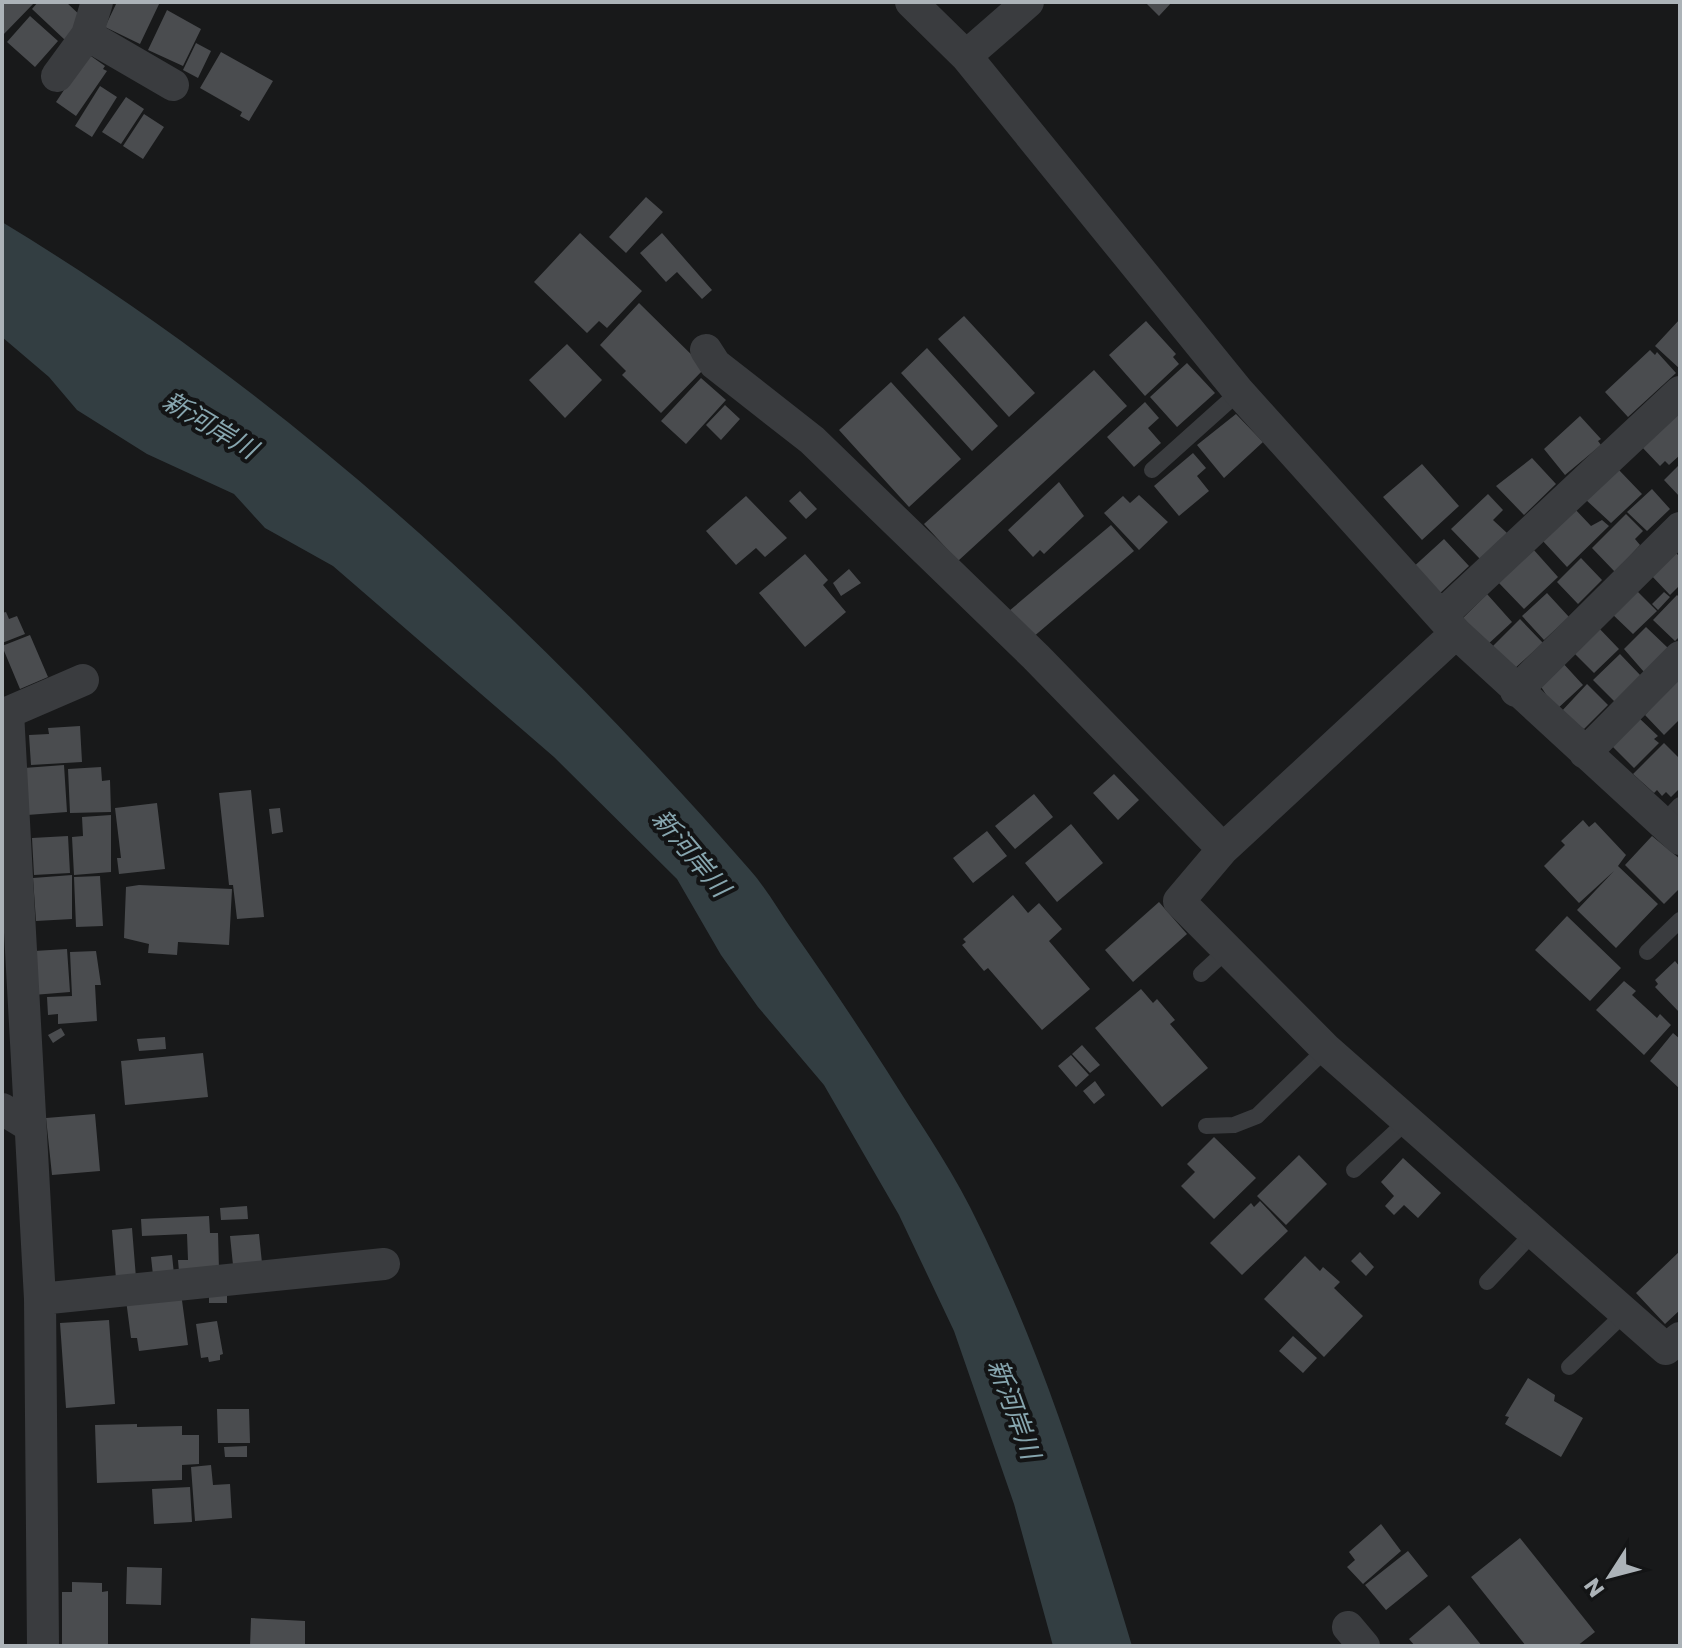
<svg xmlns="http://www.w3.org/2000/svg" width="1682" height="1648" font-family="Poppins,'Noto Sans JP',sans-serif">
<rect width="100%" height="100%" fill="#18191a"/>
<path fill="#333e42" d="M 2,222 C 286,394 533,621 750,870 C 766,888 779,911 793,931 C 825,977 857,1024 887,1071 C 915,1116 946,1160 970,1207 C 1041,1347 1087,1496 1132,1646 L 1053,1646 L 1014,1504 L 954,1331 L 899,1215 L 824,1085 L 758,1007 L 721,955 L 677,879 L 554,757 L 333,566 L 265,528 L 234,494 L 147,454 L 77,410 L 49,377 L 2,337 Z"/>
<path fill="#4a4c4f" d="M 2,2 L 35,2 L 2,36 Z
M 38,2 L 66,2 L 83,18 L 65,40 L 32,9 Z
M 117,2 L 160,2 L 140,44 L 105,27 Z
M 1145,2 L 1172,2 L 1159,16 Z
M 167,10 L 201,29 L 183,66 L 148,50 Z
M 30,16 L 58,41 L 35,67 L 7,42 Z
M 196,43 L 211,51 L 198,78 L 183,70 Z
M 221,52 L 273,81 L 249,121 L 240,116 L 242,112 L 200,88 Z
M 88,54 L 105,66 L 103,69 L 107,71 L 76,116 L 56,102 Z
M 100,86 L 117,97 L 92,137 L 75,126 Z
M 126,97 L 144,109 L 121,144 L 102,132 Z
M 144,114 L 164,127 L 143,159 L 123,146 Z
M 646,197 L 663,212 L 626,253 L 609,237 Z
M 580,233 L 642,291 L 607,328 L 599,321 L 587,333 L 534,282 Z
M 662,233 L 712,290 L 702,299 L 677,272 L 666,282 L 640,253 Z
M 639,303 L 705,368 L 661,413 L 622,375 L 626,371 L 600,345 Z
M 964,316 L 1035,393 L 1009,417 L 938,339 Z
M 1680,319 L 1680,369 L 1655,346 Z
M 1146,321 L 1176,354 L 1173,357 L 1179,364 L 1145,396 L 1109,355 Z
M 567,344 L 602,380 L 565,418 L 529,380 Z
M 927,348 L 998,426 L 972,451 L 901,373 Z
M 1650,350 L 1655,355 L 1657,352 L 1676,373 L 1628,417 L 1605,392 Z
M 1187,363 L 1215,393 L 1177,427 L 1150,397 Z
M 1094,370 L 1127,406 L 958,561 L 924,524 Z
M 701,378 L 726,400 L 686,444 L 661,421 Z
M 891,382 L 961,459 L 909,507 L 839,430 Z
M 1145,402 L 1159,418 L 1148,428 L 1161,443 L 1134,467 L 1107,437 Z
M 725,405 L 740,419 L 721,440 L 706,425 Z
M 1680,408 L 1680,455 L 1669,465 L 1665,461 L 1660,466 L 1641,446 Z
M 1236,414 L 1263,442 L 1224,478 L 1197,445 Z
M 1580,416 L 1601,439 L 1598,441 L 1601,445 L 1565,475 L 1544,449 Z
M 1193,453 L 1206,468 L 1197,476 L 1209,491 L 1179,516 L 1154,486 Z
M 1532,458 L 1556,484 L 1524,515 L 1496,486 Z
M 1422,464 L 1459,506 L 1422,540 L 1383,497 Z
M 1678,466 L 1680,469 L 1680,497 L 1664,480 Z
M 1618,469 L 1642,494 L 1611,523 L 1585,499 Z
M 1059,482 L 1084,516 L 1044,554 L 1040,550 L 1033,557 L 1008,530 Z
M 1652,489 L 1670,509 L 1647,531 L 1627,512 Z
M 800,491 L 817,509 L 806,519 L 789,501 Z
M 1488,494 L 1503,510 L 1493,520 L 1507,533 L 1480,559 L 1451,529 Z
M 1139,495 L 1168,522 L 1139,550 L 1104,513 L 1123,496 L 1130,503 Z
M 746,496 L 787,538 L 765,557 L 756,548 L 736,565 L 706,531 Z
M 1574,508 L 1591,526 L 1602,520 L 1609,526 L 1567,567 L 1542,540 Z
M 1626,514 L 1643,531 L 1635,539 L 1640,545 L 1615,572 L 1592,548 Z
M 1111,525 L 1134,551 L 1032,638 L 1009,611 Z
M 1444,539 L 1469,566 L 1438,595 L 1410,570 Z
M 1533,549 L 1558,577 L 1524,609 L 1498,582 Z
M 1673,550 L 1680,557 L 1680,585 L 1670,595 L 1649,573 Z
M 805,554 L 828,580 L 823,585 L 846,612 L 805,647 L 759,593 Z
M 1581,558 L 1602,580 L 1578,604 L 1557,582 Z
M 849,569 L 861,583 L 841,596 L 833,583 Z
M 1634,588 L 1657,611 L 1633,634 L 1610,612 Z
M 1664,592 L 1670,597 L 1658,610 L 1652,604 Z
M 1547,593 L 1569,617 L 1544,640 L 1522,616 Z
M 1487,594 L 1512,622 L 1486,646 L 1462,619 Z
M 1677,595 L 1680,598 L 1680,636 L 1675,641 L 1653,620 Z
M 6,612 L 9,619 L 17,616 L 25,634 L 2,643 L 2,613 Z
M 1520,619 L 1543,643 L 1514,669 L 1489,650 Z
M 1596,625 L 1619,649 L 1594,673 L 1571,650 Z
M 1646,627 L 1668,648 L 1644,672 L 1624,649 Z
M 30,635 L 48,677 L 20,689 L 2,646 Z
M 1620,654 L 1641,676 L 1615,702 L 1593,680 Z
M 1561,661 L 1583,685 L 1556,710 L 1538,682 Z
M 1680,675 L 1680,719 L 1664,735 L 1645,715 Z
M 1587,684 L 1608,705 L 1584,729 L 1560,713 Z
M 1638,717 L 1658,736 L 1654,739 L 1659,743 L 1634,768 L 1611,745 Z
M 80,726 L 82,762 L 31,765 L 29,735 L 49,734 L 48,728 Z
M 1664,743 L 1680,759 L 1680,788 L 1671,797 L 1666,792 L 1662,796 L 1657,790 L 1654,793 L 1633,774 Z
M 64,765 L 67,812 L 27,815 L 24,768 Z
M 101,767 L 102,781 L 110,780 L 111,812 L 70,813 L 68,769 Z
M 1114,774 L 1139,800 L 1118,820 L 1093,793 Z
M 251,790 L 264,917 L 237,919 L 233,885 L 229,885 L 219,793 Z
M 1034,794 L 1053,817 L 1015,849 L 995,826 Z
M 157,803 L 165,869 L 119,874 L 117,858 L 121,858 L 115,808 Z
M 280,808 L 283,832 L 272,834 L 269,809 Z
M 111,815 L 111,872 L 74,875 L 72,837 L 83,836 L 82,817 Z
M 1583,820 L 1589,827 L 1595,822 L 1626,855 L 1618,866 L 1658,904 L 1616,948 L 1577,910 L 1614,871 L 1579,903 L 1544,866 L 1565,845 L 1561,841 Z
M 1071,824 L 1103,863 L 1057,902 L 1025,863 Z
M 987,831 L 1007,856 L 973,883 L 953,858 Z
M 68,836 L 70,873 L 34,875 L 32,838 Z
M 1652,836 L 1680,859 L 1680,888 L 1664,904 L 1625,865 Z
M 72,875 L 72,919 L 36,921 L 33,878 Z
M 100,876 L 103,926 L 76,927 L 74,877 Z
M 139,885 L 232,889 L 229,945 L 178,942 L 177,955 L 148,953 L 149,944 L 124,938 L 126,887 Z
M 1013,895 L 1028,913 L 1039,903 L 1062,929 L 1049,941 L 1090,989 L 1042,1030 L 988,968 L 984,971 L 962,945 L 966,942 L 963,939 Z
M 1159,902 L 1187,934 L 1133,982 L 1105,950 Z
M 1567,916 L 1621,968 L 1590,1001 L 1535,950 Z
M 67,949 L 70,992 L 33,995 L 34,951 Z
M 96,951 L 101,985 L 95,985 L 97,1021 L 58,1024 L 58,1014 L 48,1015 L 47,997 L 72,996 L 70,952 Z
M 1675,961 L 1680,967 L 1680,1013 L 1655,987 L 1658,984 L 1655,980 Z
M 1624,981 L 1636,991 L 1632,995 L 1657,1018 L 1660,1014 L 1671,1025 L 1644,1055 L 1596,1010 Z
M 1141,989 L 1153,1003 L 1157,999 L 1175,1020 L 1170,1024 L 1208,1068 L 1162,1107 L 1095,1028 Z
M 61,1028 L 65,1035 L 53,1043 L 48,1035 Z
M 1673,1033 L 1680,1039 L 1680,1089 L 1650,1061 Z
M 165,1037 L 166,1049 L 139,1051 L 137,1039 Z
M 1082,1045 L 1100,1065 L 1090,1073 L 1072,1054 Z
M 203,1053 L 208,1097 L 125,1105 L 121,1061 Z
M 1071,1055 L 1089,1075 L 1076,1087 L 1058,1066 Z
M 1095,1081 L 1105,1095 L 1094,1104 L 1083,1091 Z
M 95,1114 L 100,1171 L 52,1175 L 46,1118 Z
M 1214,1137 L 1256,1178 L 1214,1219 L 1181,1186 L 1195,1172 L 1187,1164 Z
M 1299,1155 L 1327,1184 L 1286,1225 L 1257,1196 Z
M 1403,1158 L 1441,1193 L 1418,1218 L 1404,1205 L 1394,1215 L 1385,1206 L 1394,1196 L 1381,1182 Z
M 1260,1201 L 1288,1231 L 1242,1275 L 1210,1243 L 1251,1203 L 1254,1207 Z
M 247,1206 L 248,1219 L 221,1220 L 220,1208 Z
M 209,1216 L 210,1233 L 218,1233 L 219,1270 L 179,1272 L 178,1260 L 188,1260 L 187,1234 L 142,1236 L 141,1219 Z
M 132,1228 L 136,1278 L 116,1279 L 112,1230 Z
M 259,1234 L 262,1263 L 233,1265 L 230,1236 Z
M 1680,1251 L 1680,1310 L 1665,1324 L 1636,1293 Z
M 1360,1252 L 1374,1267 L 1366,1276 L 1351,1261 Z
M 172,1255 L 174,1274 L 153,1275 L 151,1257 Z
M 1305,1256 L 1320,1271 L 1323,1267 L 1340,1282 L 1334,1288 L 1363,1316 L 1324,1357 L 1264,1299 Z
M 209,1287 L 227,1288 L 227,1303 L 209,1303 Z
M 181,1293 L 188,1345 L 139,1351 L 137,1338 L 131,1338 L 126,1300 Z
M 109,1320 L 115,1404 L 66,1408 L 60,1323 Z
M 217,1321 L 223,1354 L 220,1355 L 220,1360 L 209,1362 L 208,1357 L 201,1358 L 196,1324 Z
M 1293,1336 L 1317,1358 L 1303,1373 L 1279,1351 Z
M 1528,1378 L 1555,1395 L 1554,1401 L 1583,1418 L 1561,1457 L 1505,1424 L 1509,1417 L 1505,1416 Z
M 217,1409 L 249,1409 L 250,1443 L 218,1443 Z
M 137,1424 L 137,1427 L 182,1426 L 182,1435 L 199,1435 L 199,1464 L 182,1465 L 182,1480 L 97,1483 L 95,1425 Z
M 247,1446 L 247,1457 L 225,1457 L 224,1447 Z
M 211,1465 L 213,1485 L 230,1484 L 232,1518 L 195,1521 L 191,1467 Z
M 190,1487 L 192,1522 L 154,1524 L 152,1489 Z
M 1381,1524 L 1401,1551 L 1363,1584 L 1347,1567 L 1355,1560 L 1349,1552 Z
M 1520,1538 L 1595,1632 L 1577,1646 L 1526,1646 L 1471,1577 Z
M 1408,1551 L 1428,1576 L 1386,1610 L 1365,1585 Z
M 127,1567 L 162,1568 L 161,1605 L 126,1604 Z
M 72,1582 L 102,1583 L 102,1592 L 108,1591 L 108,1646 L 62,1646 L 62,1592 L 72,1592 Z
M 1449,1605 L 1482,1646 L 1415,1646 L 1409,1639 Z
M 251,1618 L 305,1621 L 305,1646 L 250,1646 Z"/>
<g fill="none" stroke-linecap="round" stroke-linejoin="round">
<path stroke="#3a3c3f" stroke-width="16" d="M 1152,470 L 1239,392
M 1662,824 L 1680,805
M 1647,952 L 1680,920
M 1201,974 L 1227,950
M 1206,1126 L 1234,1125 L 1257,1116 L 1326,1049
M 1354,1170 L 1408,1120
M 1487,1282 L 1535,1231
M 1569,1367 L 1626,1312"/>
<path stroke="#3a3c3f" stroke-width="32" d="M 911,2 L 966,56 L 1239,392 L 1456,633 L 1680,839
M 87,35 L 173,85
M 966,56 L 1028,2
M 57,76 L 87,35 L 97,2
M 706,350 L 715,364 L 812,440 L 1036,657 L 1223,849
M 1441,616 L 1680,392
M 1456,633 L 1223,849 L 1179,901 L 1326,1049 L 1666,1349 L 1680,1338
M 1516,691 L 1680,528
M 8,712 L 40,1299 L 43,1646
M 2,715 L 83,680
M 1585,753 L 1680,657
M 2,1109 L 30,1126
M 40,1299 L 384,1264
M 1348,1627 L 1364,1646"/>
</g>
<g text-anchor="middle" stroke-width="8" stroke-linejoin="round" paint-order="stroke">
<g font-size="26" font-style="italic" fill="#87a6af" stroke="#131415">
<text transform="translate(210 425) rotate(31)" y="9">新河岸川</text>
<text transform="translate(691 853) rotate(50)" y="9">新河岸川</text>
<text transform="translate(1014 1409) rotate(70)" y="9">新河岸川</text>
</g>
</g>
<rect width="1682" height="1648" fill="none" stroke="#acb3b8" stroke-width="8"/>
<g transform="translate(1610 1576) rotate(234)" stroke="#131415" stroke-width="6" paint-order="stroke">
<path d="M0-6L14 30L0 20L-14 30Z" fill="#acb3b8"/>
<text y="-12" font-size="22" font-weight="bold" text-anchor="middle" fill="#acb3b8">N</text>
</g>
</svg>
